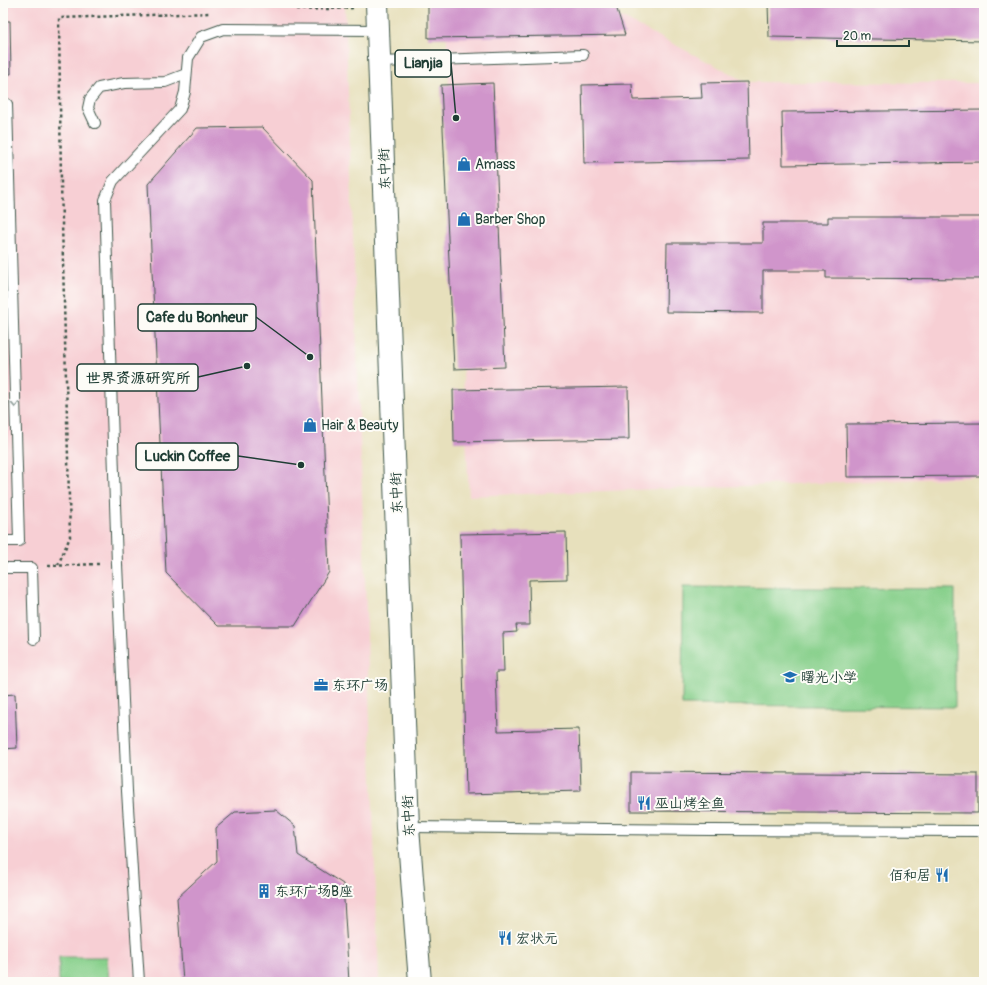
<svg xmlns="http://www.w3.org/2000/svg" width="987" height="985" font-family="Pangolin,'LXGW WenKai TC',sans-serif">
<rect width="100%" height="100%" fill="#fdfcf7"/>
<filter id="ink" filterUnits="userSpaceOnUse"><feTurbulence type="fractalNoise" baseFrequency=".025" numOctaves="2"/><feDisplacementMap in="SourceGraphic" scale="8" xChannelSelector="R" yChannelSelector="G"/><feConvolveMatrix kernelMatrix="1 2 1 2 8 2 1 2 1" color-interpolation-filters="sRGB"/></filter>
<filter id="wash" filterUnits="userSpaceOnUse"><feTurbulence type="fractalNoise" baseFrequency=".012" numOctaves="4" result="noise"/><feDisplacementMap in="SourceGraphic" scale="16" xChannelSelector="R" yChannelSelector="G"/><feGaussianBlur stdDeviation="0.9" result="paint"/><feColorMatrix in="noise" values="0 0 0 0 0 0 0 0 0 0 0 0 0 0 0 0 0 1.4 0 .05"/><feComposite in="paint" operator="in"/></filter>
<g filter="url(#wash)">
<rect width="100%" height="100%" fill="#e7e0bc"/>
<path fill="#f7cfd4" d="M 3,3 L 345,3 L 379,982 L 3,982 Z
M 445,3 L 594,3 L 747,82 L 984,83 L 984,477 L 469,496 Z"/>
<path fill="#88d08c" stroke="#548660" d="M 683,587 L 955,589 L 955,707 L 682,705 Z
M 59,957 L 107,957 L 109,982 L 59,982 Z"/>
<g id="blocks">
<path fill="#d095cb" d="M 428,3 L 615,3 L 625,35 L 428,38 Z
M 768,3 L 984,3 L 984,41 L 769,37 Z
M 3,21 L 10,21 L 11,74 L 3,74 Z
M 747,82 L 749,160 L 584,163 L 582,85 L 632,84 L 633,100 L 702,98 L 701,83 Z
M 493,83 L 505,367 L 454,369 L 441,85 Z
M 984,110 L 984,162 L 783,165 L 782,112 Z
M 262,127 L 313,180 L 329,572 L 295,626 L 218,626 L 166,573 L 148,184 L 197,128 Z
M 828,217 L 984,217 L 984,279 L 826,278 L 826,271 L 763,271 L 763,313 L 666,312 L 667,243 L 763,243 L 763,223 L 828,223 Z
M 628,387 L 629,439 L 454,442 L 453,390 Z
M 984,423 L 984,476 L 847,477 L 846,424 Z
M 566,532 L 567,579 L 529,580 L 530,625 L 516,625 L 517,632 L 503,633 L 504,672 L 496,672 L 498,731 L 579,729 L 581,791 L 466,794 L 460,534 Z
M 15,694 L 17,748 L 3,749 L 3,695 Z
M 631,772 L 978,774 L 978,813 L 631,811 Z
M 276,810 L 295,826 L 298,855 L 343,884 L 349,982 L 183,982 L 177,898 L 217,861 L 216,828 L 235,812 Z
M 984,980 L 984,982 L 965,982 L 965,981 Z"/>
</g>
</g>
<g filter="url(#ink)">
<use href="#blocks" fill-opacity="0" stroke="#3d5548" stroke-width="1"/>
<g fill="none" stroke-linecap="round" stroke-linejoin="round">
<defs>
<path id="lane" d="M 380,62 L 583,55
M 3,104 L 7,104 L 19,541 L 3,541
M 95,123 L 88,108 L 90,99 L 99,88 L 124,83 L 165,82 L 186,74
M 3,568 L 32,568 L 34,639
M 408,827 L 710,830 L 984,831
M 139,982 L 127,791 L 117,564 L 105,200 L 113,181 L 180,109 L 185,92 L 188,58 L 201,37 L 223,29 L 378,30"/>
<path id="secondary" d="M 377,3 L 408,827 L 420,982"/>
</defs>
<use href="#lane" stroke="#3d5548" stroke-width="12"/>
<use href="#secondary" stroke="#3d5548" stroke-width="24"/>
<path stroke="#3d5548" stroke-width="2.5" stroke-dasharray="3 3" stroke-linecap="butt" d="M 296,10 L 355,8
M 58,565 L 70,537 L 61,183 L 59,18 L 211,13
M 48,566 L 99,564"/>
<use href="#lane" stroke="#fff" stroke-width="10"/>
<use href="#secondary" stroke="#fff" stroke-width="22"/>
</g>
<defs><path id="oneway-chevron" d="M-2-3.5L2.5 0L-2 3.5" fill="none" stroke-width="1.6" stroke-linecap="round" stroke-linejoin="round"/></defs>
<use stroke="#8f9e9a" href="#oneway-chevron" transform="translate(15 405) rotate(88)"/>
</g>
<defs>
<symbol id="shop-bare" viewBox="-9 -9 18 18"><path d="M-5-2.5h2.3a2.7 3.5 0 0 1 5.4 0H5L5.5 6h-11ZM-1.5-2.5h3a1.5 2.3 0 0 0-3 0Z" fill="#1f6fb2" stroke="#fdfcf7" stroke-width="2.5" paint-order="stroke"/></symbol>
<symbol id="school-bare" viewBox="-9 -9 18 18"><path d="M0-5L7-2L0 1L-7-2ZM-4 1L0 2.5L4 1V4Q0 6-4 4Z" fill="#1f6fb2" stroke="#fdfcf7" stroke-width="2.5" paint-order="stroke"/></symbol>
<symbol id="office-bare" viewBox="-9 -9 18 18"><path d="M-6-3h4V-5.5h4V-3h4V5H-6ZM-1-4.5V-3h2v-1.5ZM-6 0V1H6V0Z" fill="#1f6fb2" stroke="#fdfcf7" stroke-width="2.5" paint-order="stroke"/></symbol>
<symbol id="restaurant-bare" viewBox="-9 -9 18 18"><path d="M-5-6h1v4h1v-4h1v4h1v-4h1v5L-1.5 .5V6h-2V.5L-5-1ZM5-6V6H3V1.5H1.5Q1.5-4 5-6Z" fill="#1f6fb2" stroke="#fdfcf7" stroke-width="2.5" paint-order="stroke"/></symbol>
<symbol id="building-bare" viewBox="-9 -9 18 18"><path d="M-4-6H4V6H1V3H-1V6H-4ZM-2.5-4.3h1.7v1.8h-1.7ZM.8-4.3h1.7v1.8H.8ZM-2.5-1h1.7V.8h-1.7ZM.8-1h1.7V.8H.8Z" fill="#1f6fb2" stroke="#fdfcf7" stroke-width="2.5" paint-order="stroke"/></symbol>
</defs>
<g fill-rule="evenodd">
<use href="#shop-bare" x="454" y="154" width="20" height="20"/>
<use href="#shop-bare" x="454" y="209" width="20" height="20"/>
<use href="#shop-bare" x="300" y="415" width="20" height="20"/>
<use href="#school-bare" x="780" y="667" width="20" height="20"/>
<use href="#office-bare" x="311" y="675" width="20" height="20"/>
<use href="#restaurant-bare" x="634" y="793" width="20" height="20"/>
<use href="#restaurant-bare" x="932" y="865" width="20" height="20"/>
<use href="#building-bare" x="254" y="881" width="20" height="20"/>
<use href="#restaurant-bare" x="495" y="928" width="20" height="20"/>
</g>
<g text-anchor="middle" stroke-width="4" stroke-linejoin="round" paint-order="stroke">
<g font-size="14" fill="#1f3d34" stroke="#fdfcf7" text-anchor="start">
<text x="475" y="169">Amass</text>
<text x="475" y="224">Barber Shop</text>
<text x="321" y="430">Hair &amp; Beauty</text>
<text x="801" y="682">曙光小学</text>
<text x="332" y="690">东环广场</text>
<text x="655" y="808">巫山烤全鱼</text>
<text x="931" y="880" text-anchor="end">佰和居</text>
<text x="275" y="896">东环广场B座</text>
<text x="516" y="943">宏状元</text>
</g>
<g font-size="14" fill="#1f3d34" stroke="#fdfcf7">
<text transform="translate(384 169) rotate(-92)" y="5">东中街</text>
<text transform="translate(396 493) rotate(-92)" y="5">东中街</text>
<text transform="translate(408 816) rotate(-93)" y="5">东中街</text>
</g>
</g>
<path fill="none" stroke="#1f3d34" stroke-width="1.5" d="M456 118L451 63M310 357L256 317M247 366L198 377M301 465L238 456"/>
<g fill="#1f3d34" stroke="#fdfcf7" stroke-width="1.5">
<circle cx="456" cy="118" r="4"/>
<circle cx="310" cy="357" r="4"/>
<circle cx="247" cy="366" r="4"/>
<circle cx="301" cy="465" r="4"/>
</g>
<g fill="#fdfcf7" stroke="#1f3d34" stroke-width="1.5">
<rect x="395" y="50" width="56" height="27" rx="4"/>
<rect x="138" y="304" width="118" height="27" rx="4"/>
<rect x="77" y="364" width="121" height="27" rx="4"/>
<rect x="136" y="443" width="102" height="27" rx="4"/>
</g>
<g font-size="15" text-anchor="middle" font-weight="bold" fill="#1f3d34">
<text x="423" y="68">Lianjia</text>
<text x="197" y="322">Cafe du Bonheur</text>
<text x="138" y="383">世界资源研究所</text>
<text x="187" y="461">Luckin Coffee</text>
</g>
<rect width="987" height="985" fill="none" stroke="#fdfcf7" stroke-width="16"/>
<path d="M837 40v6h72v-6" fill="none" stroke="#1f3d34" stroke-width="2"/>
<text x="843" y="40" font-size="12" fill="#1f3d34" stroke="#fdfcf7" stroke-width="3" paint-order="stroke">20 m</text>
</svg>
